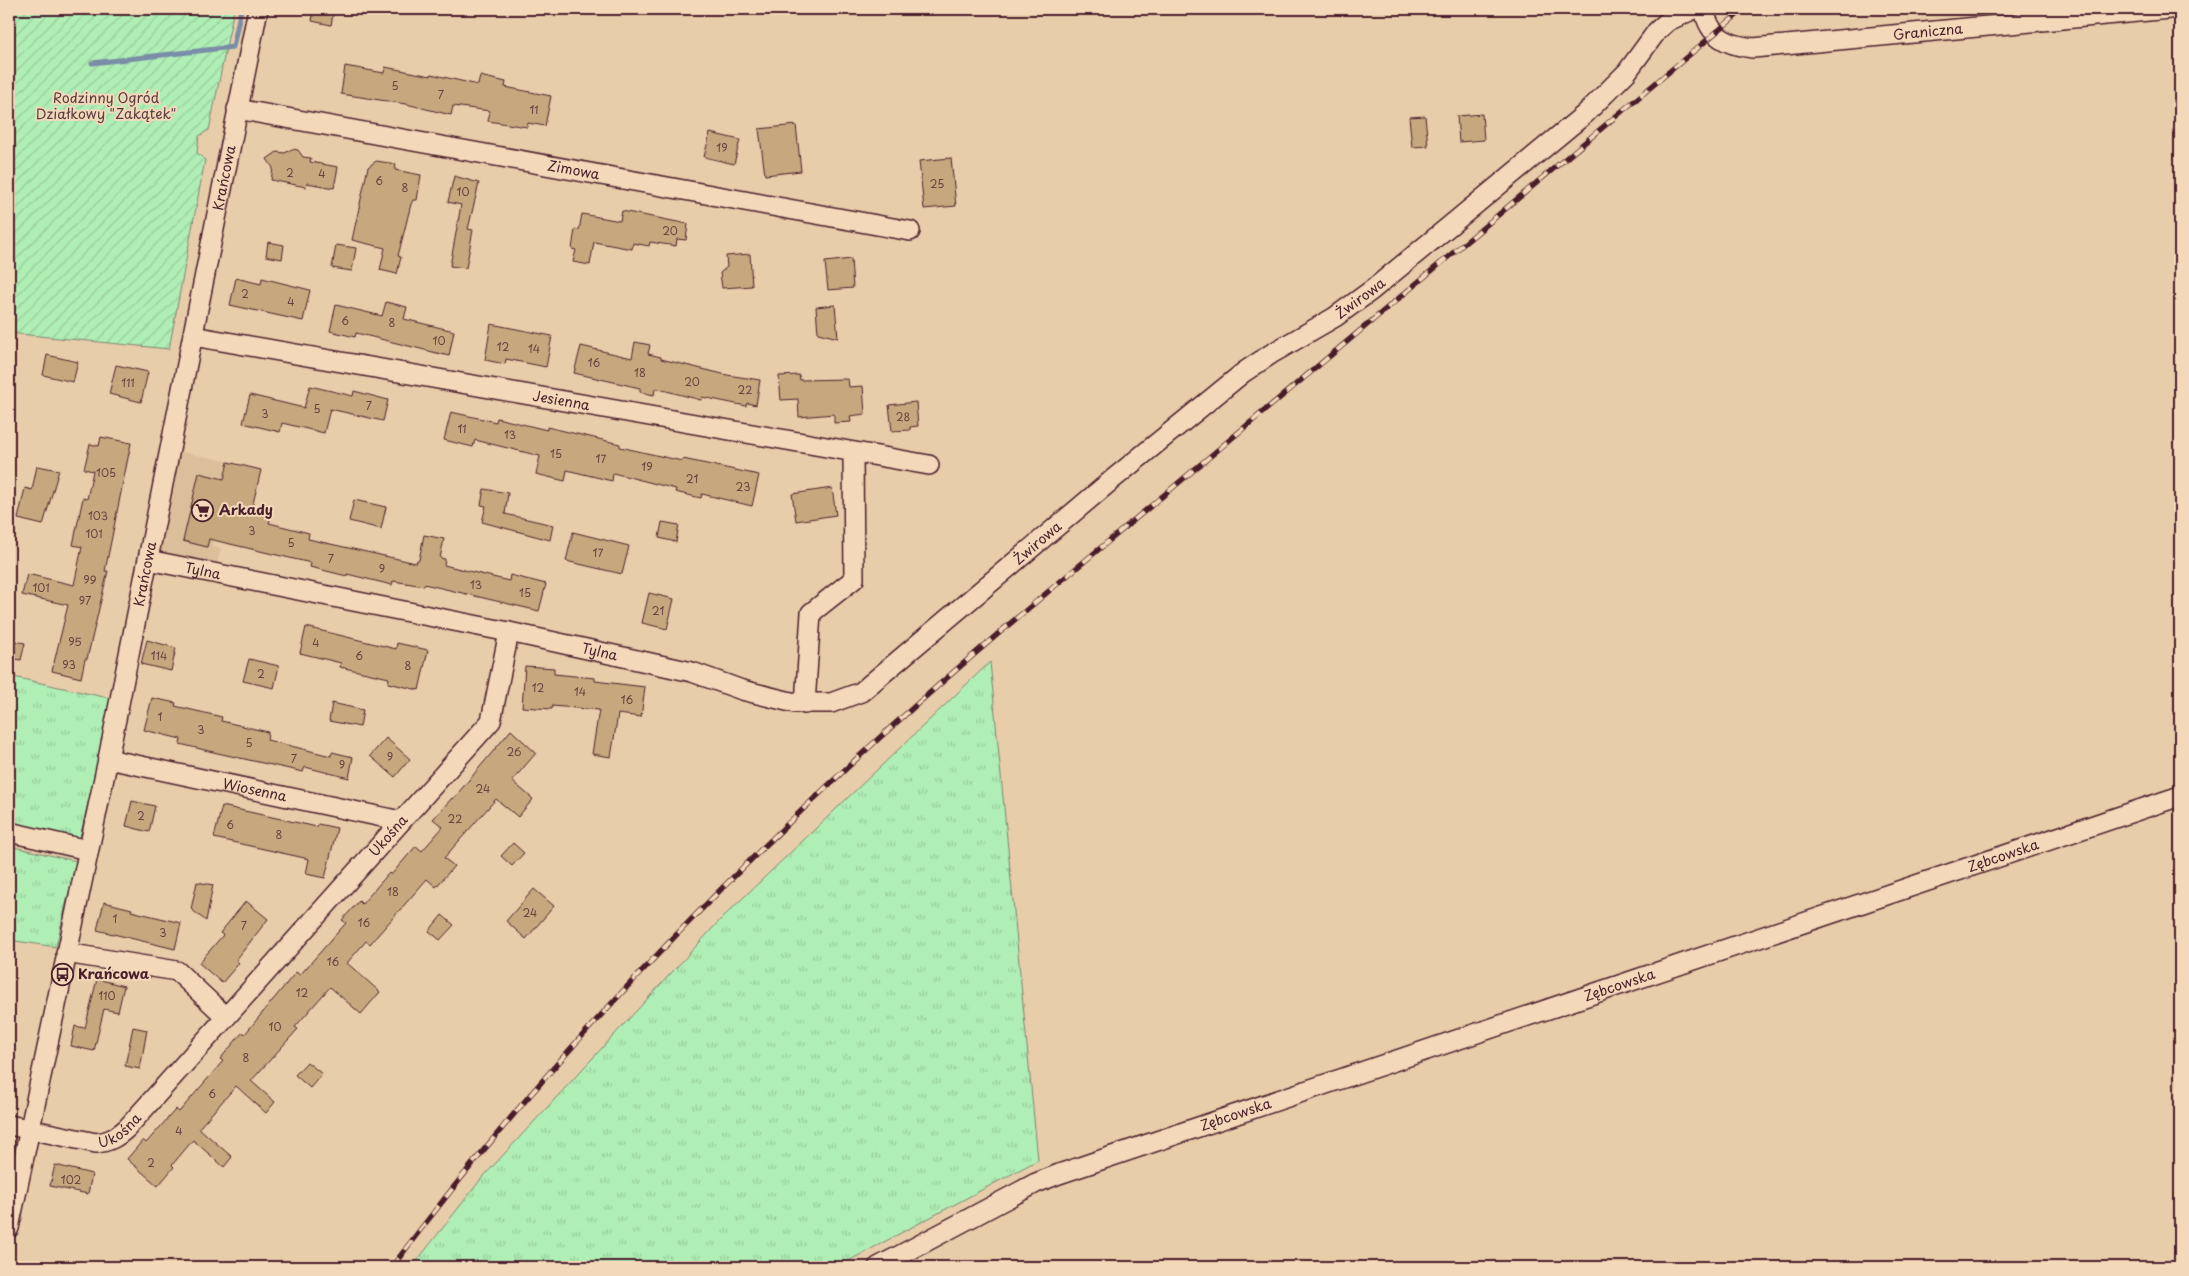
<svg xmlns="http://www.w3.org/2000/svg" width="2189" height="1276" font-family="'Playpen Sans',sans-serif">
<defs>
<pattern id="grass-tufts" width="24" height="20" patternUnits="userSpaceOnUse" patternTransform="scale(1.25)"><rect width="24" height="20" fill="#afeeb5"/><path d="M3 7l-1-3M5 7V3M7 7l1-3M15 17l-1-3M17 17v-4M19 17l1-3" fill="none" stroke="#98cc9c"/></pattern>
<pattern id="garden-furrows" width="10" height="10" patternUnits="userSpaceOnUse" patternTransform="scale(1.25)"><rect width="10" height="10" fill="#afeeb5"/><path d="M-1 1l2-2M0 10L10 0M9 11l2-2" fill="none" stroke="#98cc9c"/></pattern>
</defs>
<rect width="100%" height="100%" fill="#e8cdaa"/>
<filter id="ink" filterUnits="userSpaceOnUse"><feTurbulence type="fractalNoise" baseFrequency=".02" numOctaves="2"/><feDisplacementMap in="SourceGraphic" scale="10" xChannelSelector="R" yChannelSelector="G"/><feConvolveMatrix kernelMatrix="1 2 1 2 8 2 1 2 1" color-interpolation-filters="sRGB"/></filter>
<g filter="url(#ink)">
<path fill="#dbbf9b" d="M 171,450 L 227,461 L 212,546 L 221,549 L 215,572 L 150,559 Z"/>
<path fill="url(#grass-tufts)" stroke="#7c8670" d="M 990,662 L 1038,1160 L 837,1267 L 412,1267 L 482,1178 L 723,917 Z
M 9,676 L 113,699 L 78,845 L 9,829 Z
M 9,846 L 76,861 L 56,947 L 9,940 Z"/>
<path fill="url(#garden-furrows)" stroke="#7c8670" d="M 9,9 L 234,9 L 209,130 L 199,136 L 197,153 L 205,160 L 169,349 L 9,333 Z"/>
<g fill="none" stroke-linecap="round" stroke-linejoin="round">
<path stroke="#798da7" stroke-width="5" d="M 92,63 L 233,47 L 241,9"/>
</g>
<path fill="#c7a87e" stroke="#4a1f2b" d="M 314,9 L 334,9 L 331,25 L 312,21 Z
M 345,66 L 384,73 L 385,67 L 431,76 L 431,74 L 478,85 L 480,76 L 506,82 L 505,87 L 551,96 L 545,126 L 528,123 L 527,127 L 488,121 L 490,111 L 453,106 L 451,115 L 406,104 L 341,94 Z
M 1482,114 L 1484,140 L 1459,142 L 1457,116 Z
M 1425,116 L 1428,146 L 1412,147 L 1409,117 Z
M 796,125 L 801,171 L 765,175 L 759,129 Z
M 710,133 L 740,140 L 734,164 L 704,157 Z
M 292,149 L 298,150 L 303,157 L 311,158 L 310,162 L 338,167 L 334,188 L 307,183 L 306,187 L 271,180 L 273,168 L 267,159 L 277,152 L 285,153 Z
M 951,158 L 956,206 L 924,209 L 919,161 Z
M 376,161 L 396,164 L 395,170 L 421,175 L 417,200 L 413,200 L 411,204 L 398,256 L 401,257 L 397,274 L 380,270 L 385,248 L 352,240 L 368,167 Z
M 454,176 L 479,183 L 468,229 L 473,230 L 466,268 L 450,266 L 461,205 L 448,202 Z
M 622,211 L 688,224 L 686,240 L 677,239 L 676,246 L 650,242 L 649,246 L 633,243 L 632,249 L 594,242 L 590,265 L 573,262 L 576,250 L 572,249 L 575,229 L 579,230 L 582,214 L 620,221 Z
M 268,242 L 284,245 L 282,259 L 266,256 Z
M 336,245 L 356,248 L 352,271 L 332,268 Z
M 750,254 L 752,286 L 722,288 L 720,273 L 727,267 L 726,256 Z
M 851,259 L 853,288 L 828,290 L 825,262 Z
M 236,278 L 261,284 L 262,278 L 310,290 L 303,321 L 230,305 Z
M 386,302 L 407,307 L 404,319 L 454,331 L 449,356 L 356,333 L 355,337 L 330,331 L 336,305 L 382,316 Z
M 835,305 L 838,338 L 818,333 L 816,307 Z
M 491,324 L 552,336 L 546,367 L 506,359 L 505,364 L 485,360 Z
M 635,342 L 650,345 L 648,354 L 661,357 L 661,359 L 727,375 L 760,380 L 756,405 L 747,403 L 746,406 L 702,397 L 701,400 L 655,388 L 654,395 L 640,392 L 640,388 L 574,373 L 581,346 L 632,358 Z
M 47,355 L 78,362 L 73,382 L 43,375 Z
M 116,365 L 148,372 L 141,402 L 109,394 Z
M 799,375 L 800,380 L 848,379 L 849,387 L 863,386 L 865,414 L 850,416 L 851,422 L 834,423 L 834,414 L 799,417 L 798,399 L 781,400 L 779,376 Z
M 310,386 L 353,396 L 354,391 L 388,400 L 383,421 L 330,409 L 324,433 L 282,423 L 280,432 L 243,423 L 250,395 L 304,408 Z
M 916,402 L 918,426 L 910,427 L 910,430 L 892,431 L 889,405 Z
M 451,412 L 496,422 L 497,418 L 547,430 L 547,427 L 620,444 L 620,447 L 682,461 L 683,459 L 759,475 L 752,506 L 702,494 L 701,498 L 675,492 L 676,489 L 613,473 L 612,481 L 567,470 L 565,481 L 536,474 L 540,456 L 475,440 L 473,447 L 444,440 Z
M 101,437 L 131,443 L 105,571 L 108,571 L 87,659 L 85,659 L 81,678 L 52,671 L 68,605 L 22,595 L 27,574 L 74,585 L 82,547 L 73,545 L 83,498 L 87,499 L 93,471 L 84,469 L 90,444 L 99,446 Z
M 228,462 L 261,470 L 251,512 L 271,517 L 269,523 L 309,533 L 308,539 L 416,563 L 417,560 L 419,560 L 424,535 L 444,539 L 440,558 L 445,559 L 444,565 L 509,581 L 510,575 L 546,584 L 539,611 L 424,584 L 424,586 L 393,581 L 392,585 L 347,574 L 347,576 L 310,567 L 311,563 L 209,539 L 207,547 L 183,541 L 199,473 L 224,479 Z
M 37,466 L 59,470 L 43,525 L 18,519 L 25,488 L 32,490 Z
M 832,488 L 836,515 L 796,521 L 792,494 Z
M 484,489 L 508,493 L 505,514 L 553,525 L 550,540 L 482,522 L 486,506 L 481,505 Z
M 354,500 L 386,507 L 381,529 L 349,521 Z
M 662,522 L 679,525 L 676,542 L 659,538 Z
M 573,532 L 629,546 L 622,574 L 566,561 Z
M 649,593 L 674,599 L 667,629 L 642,623 Z
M 306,627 L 396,649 L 397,643 L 428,650 L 419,690 L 388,683 L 389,678 L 340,667 L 341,663 L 300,653 Z
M 9,640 L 25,643 L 21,660 L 9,658 Z
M 147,640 L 176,648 L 171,671 L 141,664 Z
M 249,659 L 279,666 L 274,688 L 243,681 Z
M 525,666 L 554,668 L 554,674 L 595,678 L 595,681 L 645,687 L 641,717 L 618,714 L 611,757 L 592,754 L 599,710 L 552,706 L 552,709 L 522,707 Z
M 152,698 L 176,703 L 175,706 L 222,717 L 221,721 L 268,732 L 267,740 L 331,756 L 332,752 L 353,757 L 349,778 L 305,767 L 303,772 L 213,752 L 180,744 L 181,739 L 144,730 Z
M 332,703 L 363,710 L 360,727 L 329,721 Z
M 511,730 L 536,753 L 512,781 L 533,799 L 518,817 L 496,799 L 444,858 L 454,866 L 436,887 L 427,879 L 370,944 L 366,941 L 347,963 L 380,992 L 361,1014 L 330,987 L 295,1027 L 298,1029 L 251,1081 L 275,1102 L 266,1113 L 236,1086 L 199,1128 L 232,1157 L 224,1167 L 193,1140 L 172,1165 L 174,1167 L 158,1186 L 127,1159 L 143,1140 L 146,1143 L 176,1109 L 179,1112 L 223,1061 L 220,1059 L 243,1032 L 245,1034 L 296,972 L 300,975 L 346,923 L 342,920 L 359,901 L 362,904 L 389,873 L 391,875 L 416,846 L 422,851 L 443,827 L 433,819 L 452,798 L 453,799 Z
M 386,738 L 410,759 L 395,777 L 370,756 Z
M 132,801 L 155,806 L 149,832 L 126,826 Z
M 222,806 L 317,827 L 318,824 L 337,828 L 325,878 L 306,874 L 309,859 L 214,838 Z
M 513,843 L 524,853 L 512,866 L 501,856 Z
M 197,882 L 213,885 L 206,921 L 191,909 Z
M 534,889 L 554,906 L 526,939 L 506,921 Z
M 246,901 L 268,919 L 236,960 L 239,963 L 222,983 L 199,963 L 223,935 L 220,933 Z
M 104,902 L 132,909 L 131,911 L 181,923 L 175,949 L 97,930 Z
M 442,915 L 454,925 L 440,940 L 429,931 Z
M 97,979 L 124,986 L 118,1012 L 104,1009 L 94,1051 L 71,1046 L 75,1026 L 85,1028 Z
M 133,1027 L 147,1030 L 140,1069 L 125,1066 Z
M 307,1062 L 322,1074 L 310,1088 L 295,1075 Z
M 55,1165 L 92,1174 L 88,1194 L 50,1186 Z"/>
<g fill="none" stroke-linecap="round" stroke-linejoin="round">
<defs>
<g id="minor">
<path id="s1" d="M 1704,9 C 1709,37 1727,45 1753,48 L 2170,9"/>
<path id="s2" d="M 237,109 L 910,231"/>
<path id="s3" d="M 193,336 L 929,465"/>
<path id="s4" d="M 148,560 L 509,632 L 692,672 L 742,690 L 795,703 L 831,703 L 861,692 L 1113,479 L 1244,372 L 1271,354 L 1335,317 L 1372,290 L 1585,114 L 1627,72 L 1657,31 L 1668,21 L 1694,9"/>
<path d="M 805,704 L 811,613 L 854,579 L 853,452"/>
<path id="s5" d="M 108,759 L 401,821"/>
<path d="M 9,832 L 88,850"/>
<path d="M 66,953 L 177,971 L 226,1017"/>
<path id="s6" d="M 9,1125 L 96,1143 C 109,1142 117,1137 127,1128 L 491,721 L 509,632"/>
<path id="s7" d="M 9,1228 L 108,759 L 258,9"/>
<path id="s8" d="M 878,1267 L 1036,1183 L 1059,1174 L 2180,796"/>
</g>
</defs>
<use href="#minor" stroke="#4a1f2b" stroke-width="22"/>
<use href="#minor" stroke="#f3d9ba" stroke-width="19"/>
<defs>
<path id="rail" d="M 392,1267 C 533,1078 702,900 876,741 C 979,647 1088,559 1195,469 C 1378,316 1561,162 1744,9"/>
</defs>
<use href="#rail" stroke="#4a1f2b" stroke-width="5.5"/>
<use href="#rail" stroke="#f3d9ba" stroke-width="4" stroke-dasharray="11" stroke-linecap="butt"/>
</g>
</g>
<defs>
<symbol id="supermarket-ring" viewBox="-11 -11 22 22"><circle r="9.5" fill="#f3d9ba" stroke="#4a1f2b" stroke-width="1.5"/><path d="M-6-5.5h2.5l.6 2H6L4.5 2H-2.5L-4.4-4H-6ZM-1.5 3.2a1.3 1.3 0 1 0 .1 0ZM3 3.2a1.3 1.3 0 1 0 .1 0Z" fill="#4a1f2b"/></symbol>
<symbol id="bus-ring" viewBox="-11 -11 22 22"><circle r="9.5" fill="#f3d9ba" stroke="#4a1f2b" stroke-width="1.5"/><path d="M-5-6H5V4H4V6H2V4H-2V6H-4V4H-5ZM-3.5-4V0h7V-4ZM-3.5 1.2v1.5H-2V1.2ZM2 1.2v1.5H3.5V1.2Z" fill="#4a1f2b"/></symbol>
</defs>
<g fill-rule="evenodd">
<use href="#supermarket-ring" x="190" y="498" width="25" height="25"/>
<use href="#bus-ring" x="50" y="962" width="25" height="25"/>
</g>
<g text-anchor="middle" stroke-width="4" stroke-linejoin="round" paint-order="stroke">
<g font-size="11" fill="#694140">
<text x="395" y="90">5</text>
<text x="441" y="99">7</text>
<text x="534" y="114">11</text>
<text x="722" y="152">19</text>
<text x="290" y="177">2</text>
<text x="322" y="178">4</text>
<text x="379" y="185">6</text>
<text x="937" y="188">25</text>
<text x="405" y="192">8</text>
<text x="463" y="196">10</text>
<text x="670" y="235">20</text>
<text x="245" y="298">2</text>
<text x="291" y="306">4</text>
<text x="345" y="325">6</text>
<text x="392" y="327">8</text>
<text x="439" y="345">10</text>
<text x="503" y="351">12</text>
<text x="534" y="353">14</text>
<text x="594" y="367">16</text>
<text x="640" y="377">18</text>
<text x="692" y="386">20</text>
<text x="128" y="387">111</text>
<text x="745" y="394">22</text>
<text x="369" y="410">7</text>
<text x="317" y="413">5</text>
<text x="265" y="418">3</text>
<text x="903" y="421">28</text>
<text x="462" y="433">11</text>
<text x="510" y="439">13</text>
<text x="556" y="458">15</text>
<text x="601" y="463">17</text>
<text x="647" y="471">19</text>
<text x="106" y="477">105</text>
<text x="692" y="483">21</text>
<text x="743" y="491">23</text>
<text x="98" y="520">103</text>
<text x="252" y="535">3</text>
<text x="94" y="538">101</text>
<text x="291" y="547">5</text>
<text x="598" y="557">17</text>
<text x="331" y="563">7</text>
<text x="382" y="573">9</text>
<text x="90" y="584">99</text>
<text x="476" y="589">13</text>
<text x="41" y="592">101</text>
<text x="525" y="597">15</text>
<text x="85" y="605">97</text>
<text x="658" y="615">21</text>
<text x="75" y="646">95</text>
<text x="316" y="647">4</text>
<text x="159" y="660">114</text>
<text x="359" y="660">6</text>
<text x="69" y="669">93</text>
<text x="408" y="670">8</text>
<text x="261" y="678">2</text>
<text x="538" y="692">12</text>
<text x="580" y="696">14</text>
<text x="627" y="704">16</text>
<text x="160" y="721">1</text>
<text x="201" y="734">3</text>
<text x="249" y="747">5</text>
<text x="514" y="756">26</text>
<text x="390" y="761">9</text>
<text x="294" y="763">7</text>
<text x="342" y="769">9</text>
<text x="483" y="793">24</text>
<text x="141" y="820">2</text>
<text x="455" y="823">22</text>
<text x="230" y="829">6</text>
<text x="279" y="839">8</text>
<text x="393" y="896">18</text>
<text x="530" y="917">24</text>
<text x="115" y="923">1</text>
<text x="364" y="927">16</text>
<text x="244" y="930">7</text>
<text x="163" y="937">3</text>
<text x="333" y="966">16</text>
<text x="302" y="997">12</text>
<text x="107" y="1000">110</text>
<text x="275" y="1031">10</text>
<text x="246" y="1062">8</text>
<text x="212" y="1098">6</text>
<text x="179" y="1135">4</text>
<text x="151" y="1167">2</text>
<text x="71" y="1184">102</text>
</g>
<g font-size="14" fill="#4a1f2b" stroke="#f3d9ba">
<text dy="5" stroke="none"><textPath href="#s1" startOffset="244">Graniczna</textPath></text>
<text dy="5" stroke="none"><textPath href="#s2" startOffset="342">Zimowa</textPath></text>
<text dy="5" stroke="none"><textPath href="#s7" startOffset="1072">Krańcowa</textPath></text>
<text dy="5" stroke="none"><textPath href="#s4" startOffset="1368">Żwirowa</textPath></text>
<text dy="5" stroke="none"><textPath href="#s3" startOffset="374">Jesienna</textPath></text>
<text dy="5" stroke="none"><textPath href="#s4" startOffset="962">Żwirowa</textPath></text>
<text dy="5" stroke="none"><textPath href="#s4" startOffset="56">Tylna</textPath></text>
<text dy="5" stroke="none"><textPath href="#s7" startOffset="668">Krańcowa</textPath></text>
<text dy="5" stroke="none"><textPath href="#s4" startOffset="461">Tylna</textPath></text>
<text dy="5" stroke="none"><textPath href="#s5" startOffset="150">Wiosenna</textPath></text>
<text dy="5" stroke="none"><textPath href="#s6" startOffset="516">Ukośna</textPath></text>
<text dy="5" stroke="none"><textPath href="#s8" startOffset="1200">Zębcowska</textPath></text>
<text dy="5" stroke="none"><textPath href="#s8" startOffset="795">Zębcowska</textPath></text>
<text dy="5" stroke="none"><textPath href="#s8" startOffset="390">Zębcowska</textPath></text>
<text dy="5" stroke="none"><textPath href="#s6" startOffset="116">Ukośna</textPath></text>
</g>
<g font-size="14" fill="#593e40" stroke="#f3d9ba">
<text x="106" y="103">Rodzinny Ogród<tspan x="106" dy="16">Działkowy "Zakątek"</tspan></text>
</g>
<g font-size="14" font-weight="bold" fill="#4a1f2b" stroke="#f3d9ba" text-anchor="start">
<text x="219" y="515">Arkady</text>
<text x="78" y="979">Krańcowa</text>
</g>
</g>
<rect width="2189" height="1276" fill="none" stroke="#f3d9ba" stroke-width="30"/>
<rect x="15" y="15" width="2159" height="1246" fill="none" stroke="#4a1f2b" stroke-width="2" filter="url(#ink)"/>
</svg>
